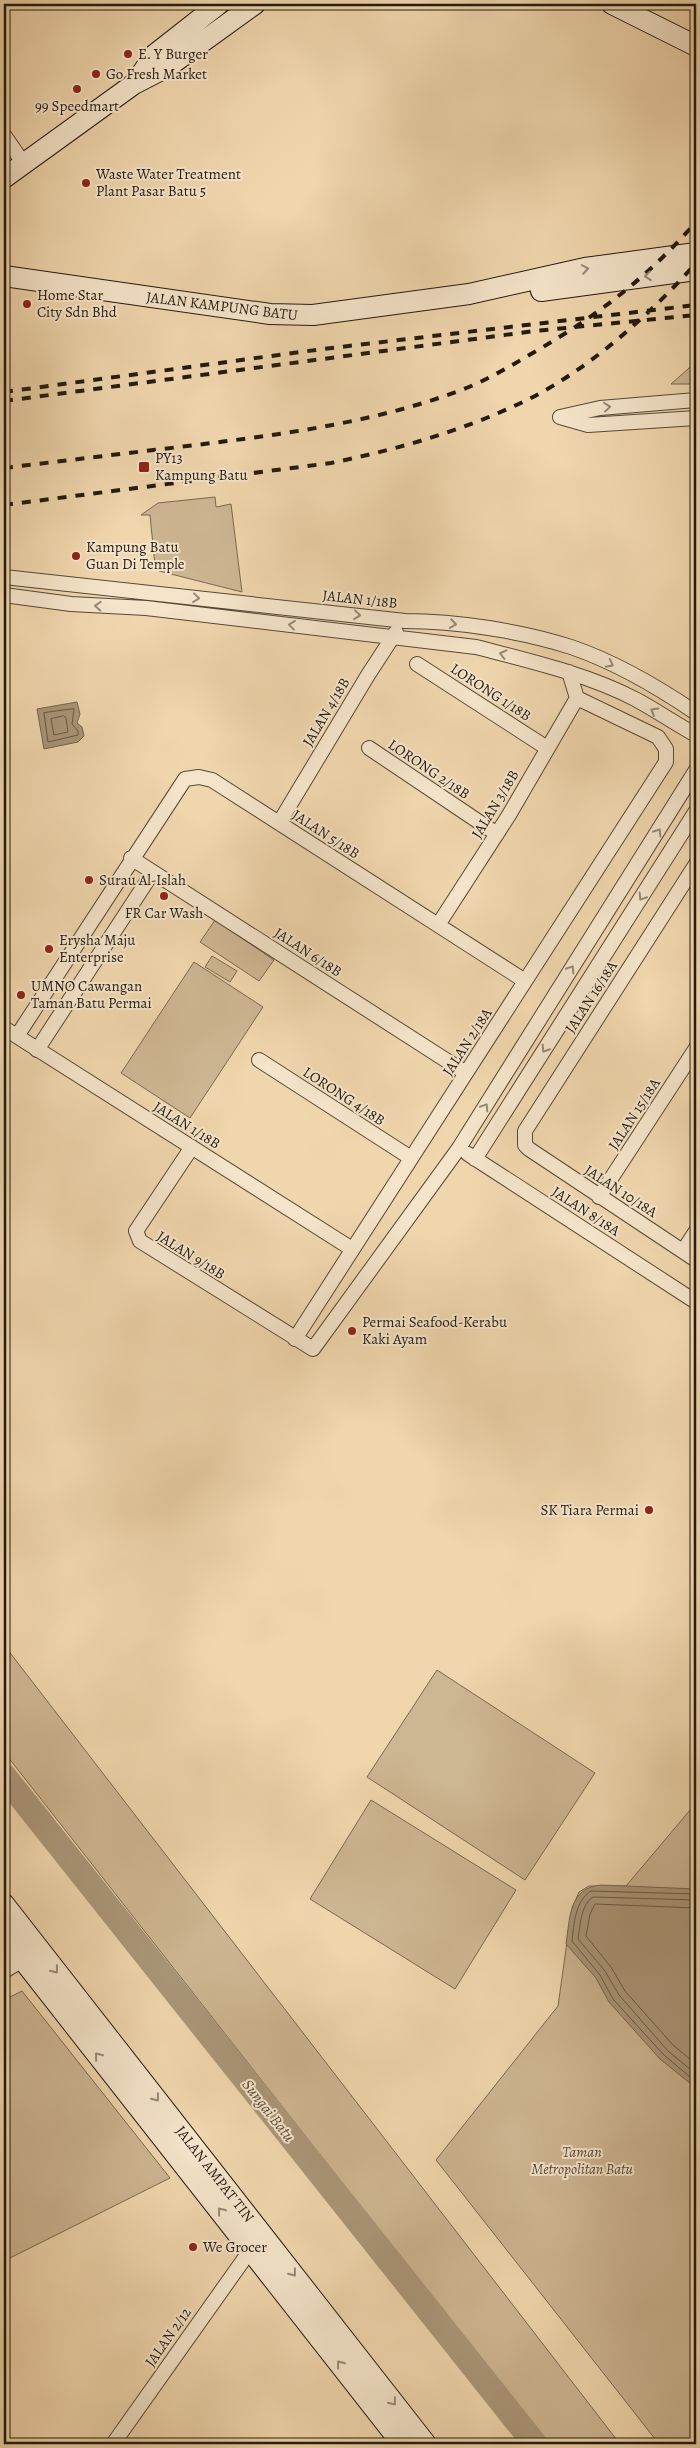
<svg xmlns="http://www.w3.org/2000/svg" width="700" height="2448" font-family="Alegreya,serif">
<rect width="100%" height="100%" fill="#f0d6ad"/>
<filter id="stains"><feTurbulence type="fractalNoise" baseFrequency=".004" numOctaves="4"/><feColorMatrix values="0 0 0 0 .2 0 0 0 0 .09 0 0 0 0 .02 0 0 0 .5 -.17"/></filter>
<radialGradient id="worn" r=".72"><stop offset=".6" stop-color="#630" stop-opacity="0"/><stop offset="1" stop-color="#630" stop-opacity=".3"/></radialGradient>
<path fill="#cdb692" stroke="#786852" d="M 696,362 L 696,384 L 671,384 Z
M 215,497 L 216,507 L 231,504 L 242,592 L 159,571 L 155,565 L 150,515 L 141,515 L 158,503 Z
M 215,920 L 274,960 L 259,981 L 200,942 Z
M 212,956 L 237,971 L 230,982 L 205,967 Z
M 194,962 L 263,1007 L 190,1118 L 121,1073 Z
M 4,1645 L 620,2444 L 547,2444 L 4,1752 Z
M 437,1670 L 595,1773 L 525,1880 L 367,1777 Z
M 371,1800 L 516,1890 L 455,1989 L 310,1899 Z
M 696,1803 L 696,2444 L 659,2444 L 436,2160 L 558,2006 L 569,1928 L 572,1908 L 579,1892 L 589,1886 L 626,1886 Z
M 22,1991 L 170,2178 L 4,2261 L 4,2000 Z"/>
<path fill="#aa9678" stroke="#74644f" d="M 77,702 L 80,714 L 77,723 L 82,727 L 84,736 L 78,742 L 44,749 L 37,709 Z
M 601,1885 L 696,1889 L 696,2088 L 660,2059 L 609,2002 L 596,1978 L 566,1944 C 570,1917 569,1888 601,1885 Z"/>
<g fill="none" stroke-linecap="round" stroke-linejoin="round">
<path stroke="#665844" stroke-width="1" d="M 74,709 L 72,724 L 78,731 L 78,735 L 48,742 L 44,713 Z
M 64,716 L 66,718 L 68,732 L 54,735 L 51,719 Z
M 696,1894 L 591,1891 C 575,1901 574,1924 572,1941 L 600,1975 L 613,1999 L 632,2020 L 664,2055 L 696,2082
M 696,1900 L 593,1897 C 581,1904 580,1926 578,1939 L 605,1971 L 619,1995 L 668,2051 L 696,2074
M 696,1908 L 595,1904 L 590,1914 L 586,1936 L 611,1967 L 625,1991 L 673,2045 L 696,2064"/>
<path stroke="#aa9678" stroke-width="25" d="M 4,1776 L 535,2444"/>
<defs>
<path id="street" d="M 4,135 L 24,164
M 560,417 L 600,408 L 696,400
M 560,417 L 588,425 L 696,418
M 4,577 L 405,621 C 456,621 522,631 571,647 C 615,662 658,687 696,713
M 4,595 L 71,604 L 146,608 L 476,647 C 530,661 587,674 637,700 C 657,711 676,724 696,735
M 417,664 L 547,748
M 369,748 L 497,834
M 279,823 L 368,675 L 396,632
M 131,858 L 466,1073
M 696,864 L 525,1131 L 525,1145 L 529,1149 L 696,1260
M 438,925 L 509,815 L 577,698
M 4,1028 L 352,1249
M 17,1036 L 185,779 L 199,777 L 212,780 L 525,981
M 37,1050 L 153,872
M 259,1060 L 411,1158
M 192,1147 L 136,1231 L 140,1241 L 313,1349 L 459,1148 L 696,770
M 468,1154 L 696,1302
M 475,1159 L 696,811
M 599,1197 L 696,1048
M 683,1251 L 696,1231
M 295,1339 L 666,762 L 666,749 L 658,737 L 577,698 L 569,672
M 4,1971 L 23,1960
M 113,2444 L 254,2245"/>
<path id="secondary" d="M 612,4 L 696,46
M 136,82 L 154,55 L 219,4
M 4,178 L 134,84 L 169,66 L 255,4
M 4,276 L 270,314 L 313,315 L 469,294 L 585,268 L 696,253
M 541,291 L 696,270
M 4,1904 L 426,2444
M 4,1936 L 402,2444"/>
</defs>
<use href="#street" stroke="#564938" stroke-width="16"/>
<use href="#secondary" stroke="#221a11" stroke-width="22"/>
<use href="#street" stroke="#f5e4ca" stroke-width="14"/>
<use href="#secondary" stroke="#f5e4ca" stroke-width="20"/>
<path stroke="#221a11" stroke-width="4" stroke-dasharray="9 9" stroke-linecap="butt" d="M 4,392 L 323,349 L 696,305
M 4,401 L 535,331 L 696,315
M 4,468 C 70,460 137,452 204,444 C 292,433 380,421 464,389 C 487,380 509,367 531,354 C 597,316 646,279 696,222
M 4,505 L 331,463 C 399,449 466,430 529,399 C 589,369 652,313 696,263"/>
</g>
<defs><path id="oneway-chevron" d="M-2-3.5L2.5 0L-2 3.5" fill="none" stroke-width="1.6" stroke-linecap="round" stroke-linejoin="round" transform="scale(1.25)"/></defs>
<g stroke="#968977">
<use href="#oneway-chevron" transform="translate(585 269) rotate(-10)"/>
<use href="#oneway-chevron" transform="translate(648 276) rotate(174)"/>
<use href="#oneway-chevron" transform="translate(607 407) rotate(-6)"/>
<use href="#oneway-chevron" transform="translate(196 598) rotate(6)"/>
<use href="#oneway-chevron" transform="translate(98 606) rotate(-177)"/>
<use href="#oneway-chevron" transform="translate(357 615) rotate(6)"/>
<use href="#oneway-chevron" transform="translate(453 624) rotate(9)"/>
<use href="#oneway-chevron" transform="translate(292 625) rotate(-173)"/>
<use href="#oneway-chevron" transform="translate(503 654) rotate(-166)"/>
<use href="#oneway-chevron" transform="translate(610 664) rotate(27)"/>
<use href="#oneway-chevron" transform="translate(654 711) rotate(-149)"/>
<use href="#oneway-chevron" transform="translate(658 832) rotate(-58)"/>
<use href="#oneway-chevron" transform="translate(642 897) rotate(122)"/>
<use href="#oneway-chevron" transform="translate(571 969) rotate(-58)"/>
<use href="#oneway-chevron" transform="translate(545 1049) rotate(122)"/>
<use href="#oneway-chevron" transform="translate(485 1107) rotate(-58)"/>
<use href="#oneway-chevron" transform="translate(55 1970) rotate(52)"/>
<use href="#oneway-chevron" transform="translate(98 2056) rotate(-128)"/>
<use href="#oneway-chevron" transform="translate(156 2098) rotate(52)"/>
<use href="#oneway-chevron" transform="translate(221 2211) rotate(-128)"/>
<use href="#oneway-chevron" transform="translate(293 2273) rotate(52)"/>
<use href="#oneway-chevron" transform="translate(340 2364) rotate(-128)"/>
<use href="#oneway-chevron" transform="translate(393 2402) rotate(52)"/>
</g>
<g fill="#8f2418" stroke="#f5e4ca" stroke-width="2">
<circle cx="128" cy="54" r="5"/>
<circle cx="96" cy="74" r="5"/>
<circle cx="77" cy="89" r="5"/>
<circle cx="86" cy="183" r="5"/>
<circle cx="27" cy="304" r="5"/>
<rect x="138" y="461" width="12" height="12" rx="2.5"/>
<circle cx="76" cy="556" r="5"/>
<circle cx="89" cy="880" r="5"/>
<circle cx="164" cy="896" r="5"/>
<circle cx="49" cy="949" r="5"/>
<circle cx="21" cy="995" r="5"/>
<circle cx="352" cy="1331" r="5"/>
<circle cx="649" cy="1510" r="5"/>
<circle cx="193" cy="2247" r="5"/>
</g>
<g text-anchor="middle" stroke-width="4" stroke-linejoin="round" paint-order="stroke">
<g font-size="15" fill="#221a11" stroke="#f5e4ca" text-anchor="start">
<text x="138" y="59">E. Y Burger</text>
<text x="106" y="79">Go Fresh Market</text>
<text x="77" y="111" text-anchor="middle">99 Speedmart</text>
<text x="96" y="179">Waste Water Treatment<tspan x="96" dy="17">Plant Pasar Batu 5</tspan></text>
<text x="37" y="300">Home Star<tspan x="37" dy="17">City Sdn Bhd</tspan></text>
<text x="155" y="463">PY13<tspan x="155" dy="17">Kampung Batu</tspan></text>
<text x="86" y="552">Kampung Batu<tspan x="86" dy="17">Guan Di Temple</tspan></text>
<text x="99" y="885">Surau Al-Islah</text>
<text x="164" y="918" text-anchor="middle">FR Car Wash</text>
<text x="59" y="945">Erysha Maju<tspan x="59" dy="17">Enterprise</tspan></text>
<text x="31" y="991">UMNO Cawangan<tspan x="31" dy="17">Taman Batu Permai</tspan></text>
<text x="362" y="1327">Permai Seafood-Kerabu<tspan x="362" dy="17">Kaki Ayam</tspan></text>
<text x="639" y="1515" text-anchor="end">SK Tiara Permai</text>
<text x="203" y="2252">We Grocer</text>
</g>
<g font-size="15" fill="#221a11" stroke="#f5e4ca">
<text transform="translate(222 306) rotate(7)" y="5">JALAN KAMPUNG BATU</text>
<text transform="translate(360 599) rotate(6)" y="5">JALAN 1/18B</text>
<text transform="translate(491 692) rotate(33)" y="5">LORONG 1/18B</text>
<text transform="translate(326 712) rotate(-59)" y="5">JALAN 4/18B</text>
<text transform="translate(429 769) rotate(34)" y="5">LORONG 2/18B</text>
<text transform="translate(495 804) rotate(-59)" y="5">JALAN 3/18B</text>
<text transform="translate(326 834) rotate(33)" y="5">JALAN 5/18B</text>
<text transform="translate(308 952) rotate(33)" y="5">JALAN 6/18B</text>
<text transform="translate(591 997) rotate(-57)" y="5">JALAN 16/18A</text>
<text transform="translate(467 1042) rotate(-57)" y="5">JALAN 2/18A</text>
<text transform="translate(344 1096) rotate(33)" y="5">LORONG 4/18B</text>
<text transform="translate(634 1114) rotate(-57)" y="5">JALAN 15/18A</text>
<text transform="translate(187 1125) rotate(32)" y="5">JALAN 1/18B</text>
<text transform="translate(621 1191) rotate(33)" y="5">JALAN 10/18A</text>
<text transform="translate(586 1211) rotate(33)" y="5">JALAN 8/18A</text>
<text transform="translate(191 1255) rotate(32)" y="5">JALAN 9/18B</text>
<text transform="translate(215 2174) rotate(52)" y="5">JALAN AMPAT TIN</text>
<text transform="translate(168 2337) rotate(-55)" y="5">JALAN 2/12</text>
</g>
<g font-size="15" font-style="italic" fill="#554938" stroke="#f5e4ca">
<text x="582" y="2157">Taman<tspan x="582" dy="17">Metropolitan Batu</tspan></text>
</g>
<g font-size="16" font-style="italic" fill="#584c3a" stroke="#f5e4ca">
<text transform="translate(269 2110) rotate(52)" y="6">Sungai Batu</text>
</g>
</g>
<rect width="700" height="2448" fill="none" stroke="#f0d6ad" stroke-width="20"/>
<rect x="5" y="5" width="690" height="2438" fill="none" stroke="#221a11" stroke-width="2.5"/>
<rect x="10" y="10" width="680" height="2428" fill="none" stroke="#221a11"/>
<rect width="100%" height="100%" filter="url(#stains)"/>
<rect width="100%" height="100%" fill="url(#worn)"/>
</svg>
